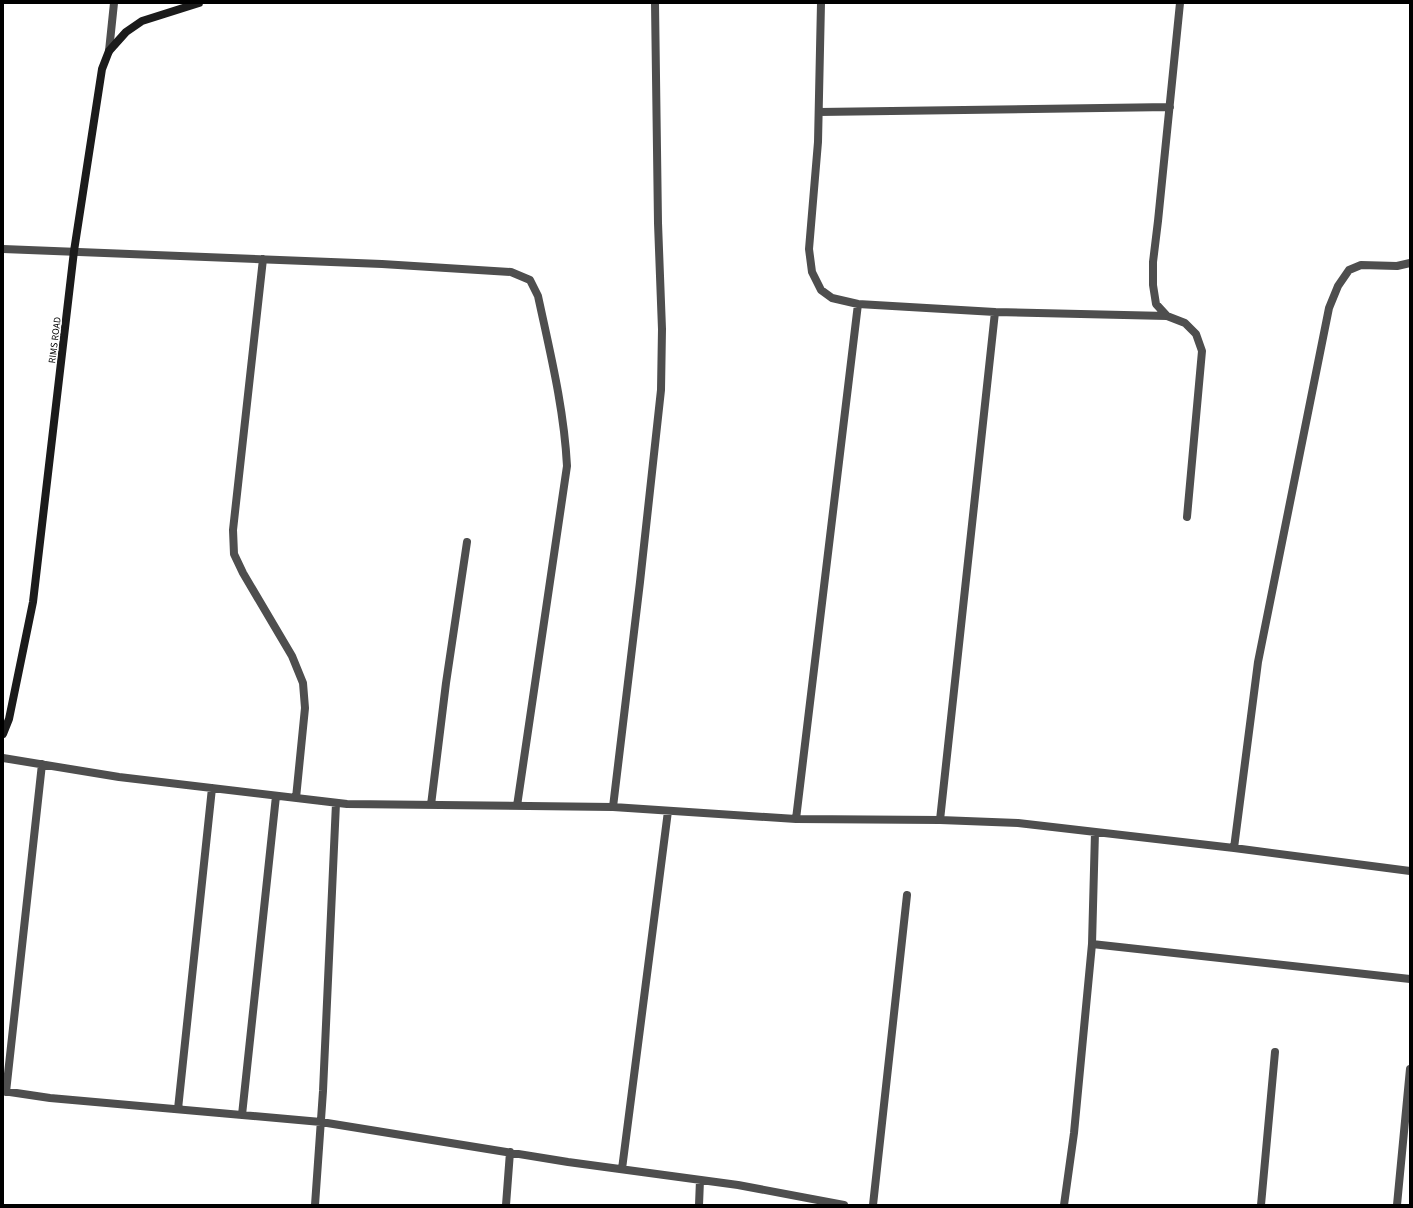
<svg xmlns="http://www.w3.org/2000/svg" width="1413" height="1208" font-family="'Source Sans 3',sans-serif">
<rect width="100%" height="100%" fill="#fff"/>
<g fill="none" stroke-linecap="round" stroke-linejoin="round">
<path stroke="#4e4e4e" stroke-width="8" d="M 821,3 L 818,142 L 809,249 L 812,272 L 821,290 L 832,298 L 858,304 L 995,312 L 1167,316
M 1180,3 L 1158,221 L 1153,262 L 1153,285 L 1156,304 L 1167,316 L 1185,323 L 1196,334 L 1202,351 L 1187,517
M 109,51 L 114,3
M 819,112 L 1170,107
M 3,249 L 382,264 L 511,272 L 530,280 L 538,296 C 550,352 564,408 567,466 L 517,806
M 263,259 L 233,530 L 234,554 L 243,573 L 292,656 L 303,683 L 305,708 L 296,798
M 3,758 L 119,777 L 347,804 L 613,807 L 796,819 L 940,820 L 1018,823 L 1234,848 L 1410,871
M 431,805 L 446,683 L 467,542
M 613,807 L 640,582 L 661,390 L 662,329 L 658,223 L 655,3
M 796,819 L 858,304
M 940,820 L 995,312
M 1234,848 L 1258,662 L 1329,308 L 1338,286 L 1349,270 L 1361,265 L 1397,266 L 1410,263
M 1092,944 L 1410,979
M 3,1091 L 50,1098 L 321,1122 L 568,1162 L 738,1185 L 844,1205
M 6,1092 L 42,764
M 178,1109 L 212,788
M 242,1115 L 276,796
M 622,1169 L 668,811
M 315,1205 L 323,1091 L 336,803
M 506,1205 L 510,1152
M 699,1205 L 700,1180
M 873,1205 L 907,895
M 1064,1205 L 1074,1133 L 1092,944 L 1095,832
M 1261,1205 L 1275,1052
M 1397,1205 L 1410,1069"/>
<path stroke="#1b1b1b" stroke-width="8" d="M 3,734 L 9,719 L 33,602 L 74,251 L 102,69 L 109,51 L 126,32 L 142,21 L 199,3"/>
</g>
<g text-anchor="middle" stroke-width="3" stroke-linejoin="round" paint-order="stroke">
<g font-size="10" fill="#000" stroke="#fff">
<text transform="translate(54 340) rotate(-83)" y="4">RIMS ROAD</text>
</g>
</g>
<rect width="1413" height="1208" fill="none" stroke="#000000" stroke-width="8"/>
</svg>
